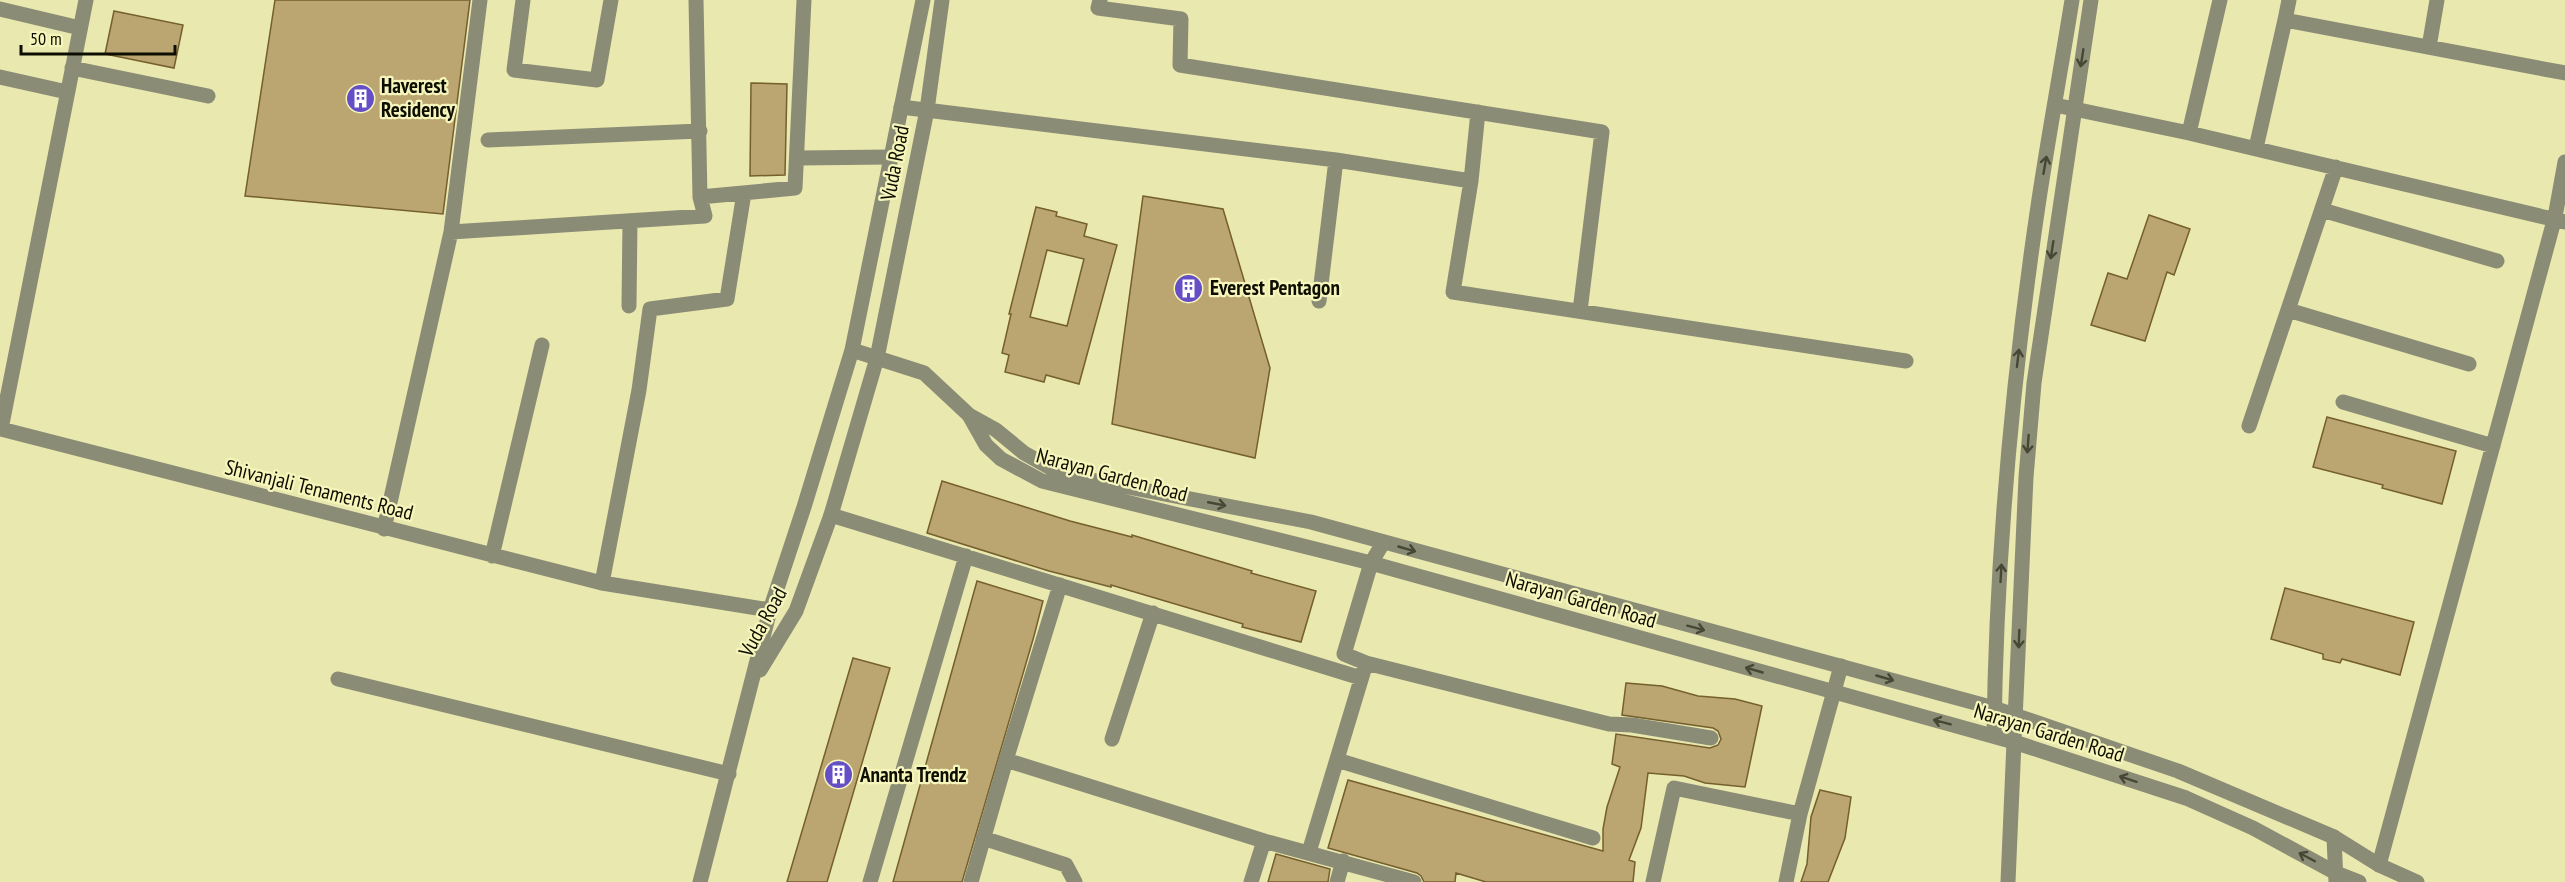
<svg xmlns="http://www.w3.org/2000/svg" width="2565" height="882" font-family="'PT Sans Narrow',sans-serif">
<rect width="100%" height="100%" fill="#e9e8af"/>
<path fill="#bba571" stroke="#745f2d" stroke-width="1.5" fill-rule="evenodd" d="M 275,0 L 470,0 L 443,214 L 245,196 Z
M 114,11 L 183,25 L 174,68 L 105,54 Z
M 751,83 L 787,84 L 785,175 L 750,176 Z
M 1143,196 L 1223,209 L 1270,368 L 1255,458 L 1112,424 Z
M 1036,207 L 1057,212 L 1056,216 L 1087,224 L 1084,236 L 1117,245 L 1079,384 L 1046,375 L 1044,382 L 1005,372 L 1009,355 L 1002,353 L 1011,314 L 1009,314 ZM 1047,250 L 1084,259 L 1067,326 L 1030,317 Z
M 2149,215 L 2190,229 L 2174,275 L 2167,272 L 2145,341 L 2091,325 L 2108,273 L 2127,279 Z
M 2327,417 L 2456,451 L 2442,504 L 2382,488 L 2383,485 L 2313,467 Z
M 942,481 L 1070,521 L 1132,537 L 1132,535 L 1252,571 L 1251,573 L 1316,591 L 1301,642 L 1242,627 L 1243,624 L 1111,585 L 1111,587 L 1049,571 L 927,533 Z
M 977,581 L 1043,601 L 1034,636 L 962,882 L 893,882 Z
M 2285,588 L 2414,622 L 2400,675 L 2342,659 L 2340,663 L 2323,659 L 2323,654 L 2271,639 Z
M 853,658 L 890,668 L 827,882 L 787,882 Z
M 1626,683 L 1662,686 L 1698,696 L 1735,699 L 1762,706 L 1745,787 L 1705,783 L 1684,776 L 1648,773 L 1641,828 L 1629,860 L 1635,862 L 1633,882 L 1486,882 L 1456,873 L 1455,882 L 1424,882 L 1421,876 L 1417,873 L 1328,848 L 1348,780 L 1603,851 L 1603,829 L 1607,807 L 1620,767 L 1612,764 L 1616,734 L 1710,748 L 1718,745 L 1721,739 L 1718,731 L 1713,728 L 1622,715 Z
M 1820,790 L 1851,797 L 1845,838 L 1828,882 L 1801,882 L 1807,864 L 1811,817 Z
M 1276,854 L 1330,869 L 1328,882 L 1268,882 Z"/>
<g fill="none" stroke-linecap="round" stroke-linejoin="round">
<path stroke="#8b8c75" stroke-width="15" d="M 86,0 L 1,429 L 602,583 L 639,390 L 650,309 L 727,299 L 744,193
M 480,0 L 451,232 L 705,216 L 700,197
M 523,0 L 514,70 L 597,80 L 611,0
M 696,0 L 700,197 L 795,188 L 804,0
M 1100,0 L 1098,8 L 1181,19 L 1180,65 L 1602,132 L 1580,311
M 2289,0 L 2285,20 L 2565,73
M 0,9 L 80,28
M 2429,47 L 2437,0
M 72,68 L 208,96
M 0,77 L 67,92
M 2055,105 L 2189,133 L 2565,222
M 901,107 L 1336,160 L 1471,181 L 1453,292 L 1906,361
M 2189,133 L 2220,0
M 488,140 L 700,131
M 2256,148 L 2285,20
M 797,158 L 891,157
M 1471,181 L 1478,112
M 2322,210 L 2497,261
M 1319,301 L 1336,160
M 629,306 L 630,221
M 2288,310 L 2469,364
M 2343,402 L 2493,446
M 2249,426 L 2336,167
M 831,515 L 1361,678
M 384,529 L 451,232
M 492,556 L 542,345
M 602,583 L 770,610
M 1366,663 L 1609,724 L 1632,725 L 1711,738
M 338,679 L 729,774
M 1112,739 L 1153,613
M 1006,760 L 1060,585
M 1337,760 L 1593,838
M 2334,837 L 2336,882
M 983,838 L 1066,865 L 1075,882
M 1309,852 L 1366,663 L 1344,654 L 1371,563 L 1383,543
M 2379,865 L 2555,217 L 2565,162
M 870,882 L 966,556
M 971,882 L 1006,760 L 1264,841 L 1414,882
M 1251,882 L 1264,841
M 1337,882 L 1343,861
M 1653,882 L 1674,788 L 1800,814
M 1786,882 L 1800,814 L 1841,666
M 2008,882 L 2014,742"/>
<path stroke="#8b8c75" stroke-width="15" d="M 852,350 L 924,373 L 969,415 L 996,430 L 1024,453 L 1056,471 L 1076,477 L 1311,522 L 1994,708 L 2178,771 L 2334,837 L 2379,865 L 2417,882
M 969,415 L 986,445 L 1001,459 L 1042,481 L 1371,563 L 2014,742 L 2186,798 L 2253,828 L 2336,873 L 2359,882
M 760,670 L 796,611 L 831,515 L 877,358 L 927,110 L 942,0
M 1994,736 C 1996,559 2012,382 2038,206 C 2048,138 2061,69 2072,0
M 2014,742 L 2026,477 L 2034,383 L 2091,0
M 700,882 L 770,610 L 804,507 L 852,350 L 923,0"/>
</g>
<defs><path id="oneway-shaft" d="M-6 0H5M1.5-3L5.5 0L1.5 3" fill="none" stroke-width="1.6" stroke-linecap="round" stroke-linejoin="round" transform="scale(1.5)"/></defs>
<g stroke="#464735">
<use href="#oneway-shaft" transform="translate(2082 58) rotate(99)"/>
<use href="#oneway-shaft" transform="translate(2045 165) rotate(-80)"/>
<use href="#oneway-shaft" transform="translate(2052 250) rotate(99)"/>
<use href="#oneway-shaft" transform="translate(2018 358) rotate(-83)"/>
<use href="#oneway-shaft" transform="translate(2028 444) rotate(94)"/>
<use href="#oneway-shaft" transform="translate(1217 504) rotate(11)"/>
<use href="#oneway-shaft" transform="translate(1407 549) rotate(16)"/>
<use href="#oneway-shaft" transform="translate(2001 573) rotate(-87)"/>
<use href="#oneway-shaft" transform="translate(1696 628) rotate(15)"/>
<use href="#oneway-shaft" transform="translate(2019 639) rotate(92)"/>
<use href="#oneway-shaft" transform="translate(1754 670) rotate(-164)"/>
<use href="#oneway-shaft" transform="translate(1885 678) rotate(16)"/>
<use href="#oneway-shaft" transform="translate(1942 722) rotate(-165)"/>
<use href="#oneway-shaft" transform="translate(2128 779) rotate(-162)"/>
<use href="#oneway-shaft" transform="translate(2307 857) rotate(-152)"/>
</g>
<defs>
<symbol id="building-disc" viewBox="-11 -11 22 22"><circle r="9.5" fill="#664ec7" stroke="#f6f6bc"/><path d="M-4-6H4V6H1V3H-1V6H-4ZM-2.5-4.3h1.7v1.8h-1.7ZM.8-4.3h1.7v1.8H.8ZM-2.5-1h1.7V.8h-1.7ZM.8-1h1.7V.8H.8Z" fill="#fff"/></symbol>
</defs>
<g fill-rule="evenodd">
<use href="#building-disc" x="344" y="82" width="33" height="33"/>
<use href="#building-disc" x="1172" y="272" width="33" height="33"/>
<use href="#building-disc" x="822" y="758" width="33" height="33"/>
</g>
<g text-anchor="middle" stroke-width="4.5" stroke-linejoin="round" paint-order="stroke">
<g font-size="21" font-weight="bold" fill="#0e0e00" stroke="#f6f6bc" text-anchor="start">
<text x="381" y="93">Haverest<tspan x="381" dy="24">Residency</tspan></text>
<text x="1210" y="295">Everest Pentagon</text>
<text x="860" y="782">Ananta Trendz</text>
</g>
<g font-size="21" fill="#0e0e00" stroke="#f6f6bc">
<text transform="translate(895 163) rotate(-79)" y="7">Vuda Road</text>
<text transform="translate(1112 475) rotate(15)" y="7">Narayan Garden Road</text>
<text transform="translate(319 490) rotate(14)" y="7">Shivanjali Tenaments Road</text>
<text transform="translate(1581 600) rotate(16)" y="7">Narayan Garden Road</text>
<text transform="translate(763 622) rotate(-61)" y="7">Vuda Road</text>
<text transform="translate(2049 733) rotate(17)" y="7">Narayan Garden Road</text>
</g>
</g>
<path d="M21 45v9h154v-9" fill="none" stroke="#0e0e00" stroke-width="3"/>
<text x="30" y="45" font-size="18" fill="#0e0e00" stroke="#f6f6bc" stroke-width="4.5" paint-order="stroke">50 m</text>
</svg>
